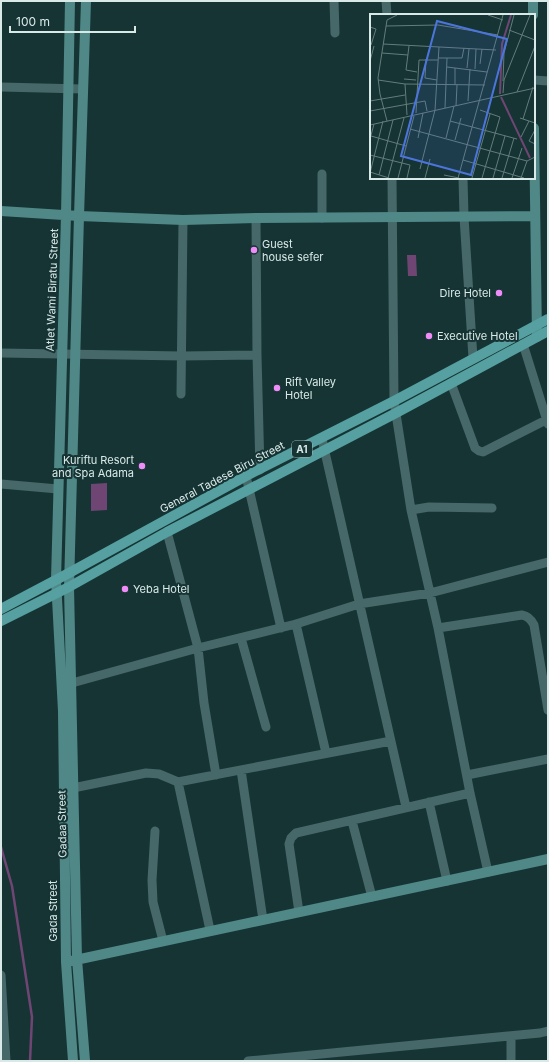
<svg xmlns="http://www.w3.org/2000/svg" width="549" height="1062" font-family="Inter,sans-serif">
<rect width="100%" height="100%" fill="#163434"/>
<path fill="#6f4673" d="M 407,255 L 416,255 L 417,276 L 408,276 Z
M 107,483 L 107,510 L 91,511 L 91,484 Z"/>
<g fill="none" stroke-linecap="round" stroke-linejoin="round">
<path stroke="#6f4673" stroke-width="2.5" d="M 1,847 L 12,886 L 32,1017 L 30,1061"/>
<path stroke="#466868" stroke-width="9" d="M 334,1 L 335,33
M 386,1 L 387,15
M 534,80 L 548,81
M 1,87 L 83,89
M 322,174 L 322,218
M 392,178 L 394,401 L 411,510 L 438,628 L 470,793 L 488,872
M 463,178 L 464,217 L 473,358
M 256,218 L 257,355 L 260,470
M 523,344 L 548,424
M 1,353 L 182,356 L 257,355
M 451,383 L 475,448 L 479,451 L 483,452 L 548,419
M 181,394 L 183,220
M 322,439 L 406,807
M 246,476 L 281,628
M 1,484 L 58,489
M 411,510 L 429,507 L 492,508
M 167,532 L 198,648 L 204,703 L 216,775
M 296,624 L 326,753
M 438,628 L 522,615 C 528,616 531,619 534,625 L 548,710
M 241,638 L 266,727
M 72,683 L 198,648 L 296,624 L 359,604 L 430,593 L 548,562
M 241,770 L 263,920
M 467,775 L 548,759
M 178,782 L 210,930
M 73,788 L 146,773 L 159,774 L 178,782 L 391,741
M 429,802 L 447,881
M 352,821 L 372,897
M 155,831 L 152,880 L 153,902 L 163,941
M 299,912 L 289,844 L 291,838 L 296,833 L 470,793
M 1,975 L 6,1061
M 511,1036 L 511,1061
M 248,1061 L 540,1033 L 548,1031"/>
<path stroke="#508888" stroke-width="10" d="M 70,1 L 66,215 L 56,580 L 63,711 L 66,962 L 73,1061
M 533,1 L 533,15
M 534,128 L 537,337
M 1,211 L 79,216 L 183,220 L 256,218 L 535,216
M 71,961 L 548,859
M 85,1061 L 77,959 L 69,587 L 79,216 L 86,1"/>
<path stroke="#56a0a1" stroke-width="10" d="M 1,609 L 69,573 L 246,476 L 394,401 L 548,319
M 1,621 L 69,587 L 167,532 L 396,413 L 548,331"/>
</g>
<g fill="#ee8cf8" stroke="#163434" stroke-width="1.5">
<circle cx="254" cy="250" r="4"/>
<circle cx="499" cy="293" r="4"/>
<circle cx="429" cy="336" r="4"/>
<circle cx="277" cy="388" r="4"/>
<circle cx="142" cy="466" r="4"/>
<circle cx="125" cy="589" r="4"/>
</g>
<g text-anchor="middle" stroke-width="4" stroke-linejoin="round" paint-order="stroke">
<rect fill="#163434" stroke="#9eb3b2" stroke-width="1" x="292" y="441" width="20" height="16" rx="3"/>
<g font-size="10" font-weight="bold" fill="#d8e9e8">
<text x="302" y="453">A1</text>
</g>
<g font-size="11" fill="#d8e9e8" stroke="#163434" text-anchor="start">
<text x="262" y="248">Guest<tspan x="262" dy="13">house sefer</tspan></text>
<text x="491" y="297" text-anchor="end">Dire Hotel</text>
<text x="437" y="340">Executive Hotel</text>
<text x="285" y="386">Rift Valley<tspan x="285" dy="13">Hotel</tspan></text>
<text x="134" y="464" text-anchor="end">Kuriftu Resort<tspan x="134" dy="13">and Spa Adama</tspan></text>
<text x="133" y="593">Yeba Hotel</text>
</g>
<g font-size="11" fill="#d8e9e8" stroke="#163434">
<text transform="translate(52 290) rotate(-88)" y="4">Atlet Wami Biratu Street</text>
<text transform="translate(222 477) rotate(-28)" y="4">General Tadese Biru Street</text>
<text transform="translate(62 824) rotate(-91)" y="4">Gadaa Street</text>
<text transform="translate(53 911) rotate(-90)" y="4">Gada Street</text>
</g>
</g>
<g transform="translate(370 14)">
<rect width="165" height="165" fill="#163434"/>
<path fill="none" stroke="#6f4673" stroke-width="2" d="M 130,80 L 132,30 L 141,1M 131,83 L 160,144"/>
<path fill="none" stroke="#647c7c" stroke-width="1" d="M 118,1 L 133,6M 16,12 L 68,11 L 128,21M 0,13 L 6,15 L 1,31M 139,16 L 165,26M 13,30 L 126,36M 39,32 L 36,56 L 47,58M 12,39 L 38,41M 68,44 L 92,44 L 94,34M 56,45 L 55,64 L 67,66M 0,47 L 4,32M 110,50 L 112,35M 77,53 L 117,58M 97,54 L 99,35M 105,55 L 106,35M 34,65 L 46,66M 8,66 L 35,70 L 115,71M 133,67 L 134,39 L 144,1M 35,70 L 37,101M 85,71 L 85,54M 147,78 L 165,32M 133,79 L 134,66 L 160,1M 0,87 L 35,81M 98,87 L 100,55M 86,92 L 87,71M 75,94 L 77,44M 110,96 L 130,103 L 112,164M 0,97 L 55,87 L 57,97M 46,99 L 49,46 L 68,46M 150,104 L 165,109M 153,105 L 163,73M 17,107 L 10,80 L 8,64 L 17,6 L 27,1M 80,107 L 147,125M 0,111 L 165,74M 40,115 L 157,147 L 165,143M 165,116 L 159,127 L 165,130M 1,122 L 36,132M 151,123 L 159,107M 48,124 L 53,99M 76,124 L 84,92M 0,125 L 4,110M 85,126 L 91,104M 0,141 L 40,151 L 37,164M 93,146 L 154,164M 50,155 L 65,96 L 69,33M 0,158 L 19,164M 0,159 L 13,107M 9,161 L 23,106M 74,161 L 89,164M 18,164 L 34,104M 28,164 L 44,102M 55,164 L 60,145M 88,164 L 133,1M 102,164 L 120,100M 123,164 L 135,122M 132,164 L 144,124M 142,164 L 152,134M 151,164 L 157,147"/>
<path fill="#4c75dc" fill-opacity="0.15" stroke="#4c75dc" stroke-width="2" d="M 67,7 L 137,25 L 101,161 L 31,142 Z"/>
<rect width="165" height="165" fill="none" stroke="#d8e9e8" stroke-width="2"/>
</g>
<rect width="549" height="1062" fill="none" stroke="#d8e9e8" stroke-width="4"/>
<path d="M10 26v6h125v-6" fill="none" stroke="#d8e9e8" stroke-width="2"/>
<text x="16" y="26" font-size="12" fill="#d8e9e8" stroke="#163434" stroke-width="3" paint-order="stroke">100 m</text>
</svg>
